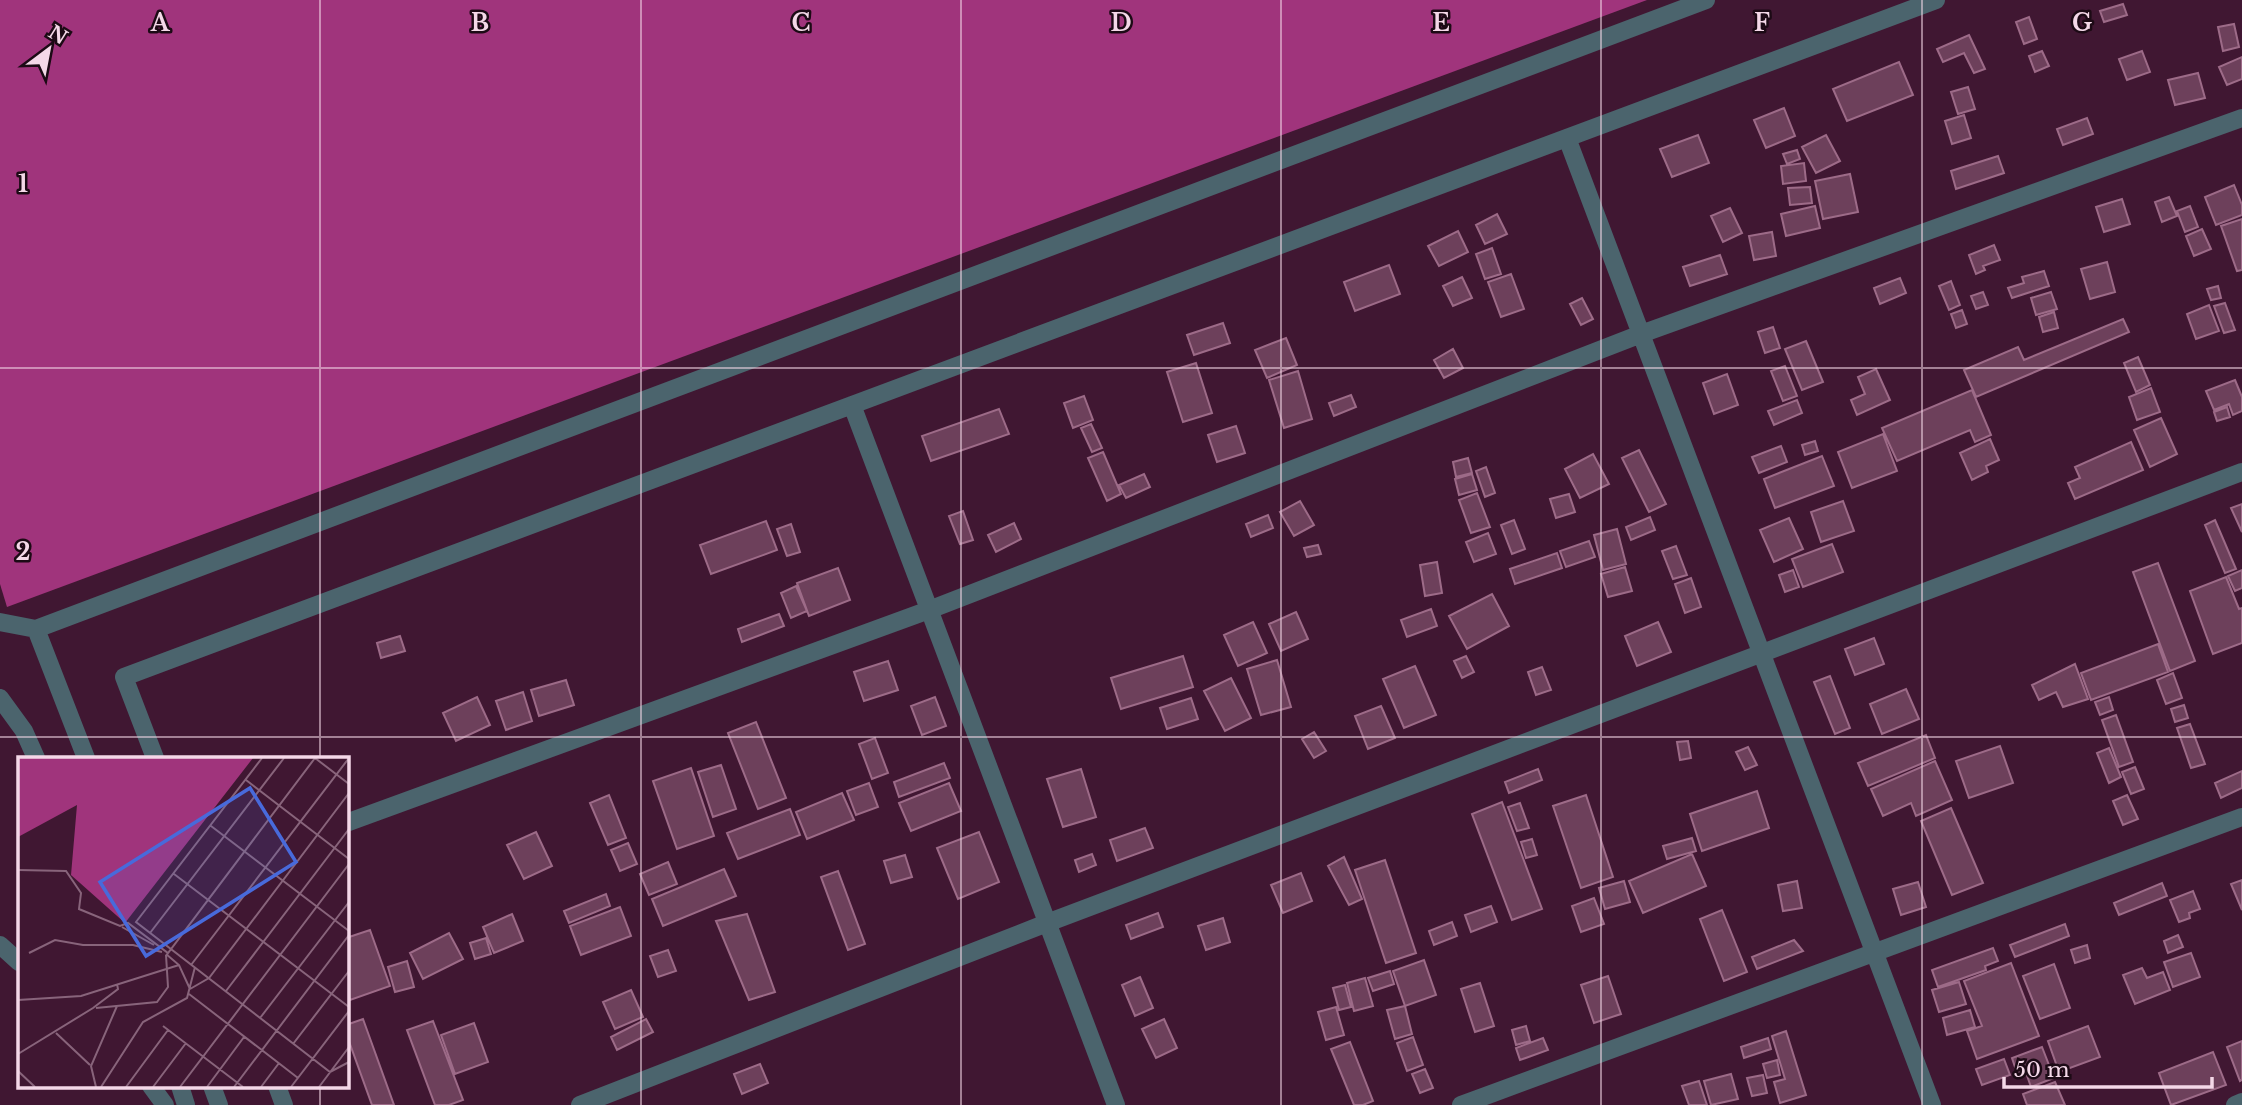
<svg xmlns="http://www.w3.org/2000/svg" width="2242" height="1105" font-family="'Libre Baskerville',serif">
<rect width="100%" height="100%" fill="#401732"/>
<path fill="#a0347c" d="M 0,0 L 1647,0 L 7,607 L 0,584 Z"/>
<path fill="#6d405b" stroke="#9d6b88" stroke-width="2" d="M 2123,4 L 2127,15 L 2104,22 L 2100,11 Z
M 2029,17 L 2037,39 L 2024,44 L 2016,22 Z
M 2234,24 L 2239,47 L 2223,51 L 2218,27 Z
M 1969,35 L 1985,69 L 1974,73 L 1964,53 L 1943,62 L 1937,49 Z
M 2042,51 L 2049,66 L 2035,72 L 2029,56 Z
M 2142,51 L 2150,72 L 2127,80 L 2119,59 Z
M 2242,57 L 2242,79 L 2227,85 L 2219,67 Z
M 1899,62 L 1913,95 L 1847,121 L 1833,89 Z
M 2198,73 L 2205,98 L 2175,105 L 2168,80 Z
M 1968,87 L 1975,109 L 1958,114 L 1951,92 Z
M 1784,108 L 1795,136 L 1766,148 L 1754,120 Z
M 1964,115 L 1971,138 L 1952,144 L 1945,121 Z
M 2087,118 L 2093,134 L 2063,145 L 2057,129 Z
M 1698,135 L 1709,163 L 1672,177 L 1660,149 Z
M 1826,135 L 1840,161 L 1816,173 L 1802,147 Z
M 1797,150 L 1800,159 L 1787,164 L 1783,154 Z
M 1998,156 L 2004,173 L 1956,189 L 1951,171 Z
M 1804,163 L 1806,181 L 1783,184 L 1781,166 Z
M 1850,174 L 1858,212 L 1823,219 L 1815,181 Z
M 2234,185 L 2242,205 L 2242,215 L 2216,225 L 2205,197 Z
M 1810,187 L 1812,203 L 1790,205 L 1788,188 Z
M 2169,197 L 2177,216 L 2162,222 L 2155,202 Z
M 2122,199 L 2130,224 L 2104,232 L 2096,207 Z
M 1815,206 L 1820,228 L 1786,236 L 1781,214 Z
M 2190,206 L 2198,227 L 2185,232 L 2177,211 Z
M 1730,208 L 1742,233 L 1723,242 L 1711,216 Z
M 1497,214 L 1507,234 L 1485,244 L 1476,225 Z
M 2242,219 L 2242,270 L 2237,271 L 2221,226 Z
M 2202,229 L 2211,249 L 2194,256 L 2186,236 Z
M 1458,231 L 1468,252 L 1439,266 L 1428,246 Z
M 1772,232 L 1776,256 L 1754,260 L 1749,236 Z
M 1994,245 L 2000,260 L 1983,266 L 1985,270 L 1976,274 L 1969,255 Z
M 1492,248 L 1501,274 L 1485,279 L 1476,254 Z
M 1720,255 L 1727,274 L 1690,286 L 1683,267 Z
M 2107,262 L 2115,292 L 2090,299 L 2081,269 Z
M 1389,265 L 1400,294 L 1355,311 L 1344,282 Z
M 2044,271 L 2049,286 L 2012,298 L 2008,288 L 2024,283 L 2022,277 Z
M 1511,274 L 1524,309 L 1501,317 L 1488,282 Z
M 1462,277 L 1472,298 L 1453,306 L 1443,286 Z
M 1900,278 L 1906,293 L 1880,304 L 1874,288 Z
M 1951,281 L 1960,305 L 1949,310 L 1939,286 Z
M 2218,286 L 2221,298 L 2211,300 L 2207,289 Z
M 1983,292 L 1988,305 L 1976,309 L 1971,296 Z
M 2051,292 L 2057,309 L 2036,315 L 2031,298 Z
M 1582,298 L 1593,319 L 1581,325 L 1570,304 Z
M 2225,303 L 2235,330 L 2224,333 L 2214,306 Z
M 2209,305 L 2219,331 L 2196,339 L 2187,314 Z
M 1962,310 L 1967,324 L 1956,328 L 1951,314 Z
M 2054,312 L 2058,328 L 2043,332 L 2039,317 Z
M 2123,319 L 2129,332 L 1976,397 L 1964,370 L 2018,347 L 2024,360 Z
M 1223,323 L 1230,343 L 1194,355 L 1187,335 Z
M 1773,327 L 1780,348 L 1765,353 L 1758,332 Z
M 1286,338 L 1297,365 L 1267,378 L 1255,350 Z
M 1806,341 L 1823,382 L 1802,390 L 1785,349 Z
M 1453,349 L 1463,368 L 1444,378 L 1434,360 Z
M 2138,357 L 2150,385 L 2136,392 L 2124,363 Z
M 1196,363 L 1212,413 L 1183,422 L 1167,372 Z
M 1785,366 L 1797,396 L 1783,401 L 1771,371 Z
M 1876,369 L 1890,400 L 1857,415 L 1851,400 L 1865,394 L 1858,377 Z
M 1298,371 L 1312,419 L 1284,428 L 1269,380 Z
M 1727,374 L 1738,405 L 1714,414 L 1703,383 Z
M 2235,380 L 2242,397 L 2242,411 L 2233,415 L 2229,404 L 2214,410 L 2206,391 Z
M 2151,388 L 2160,412 L 2137,420 L 2129,397 Z
M 1972,390 L 1991,435 L 1975,442 L 1970,430 L 1897,461 L 1882,428 Z
M 1351,395 L 1356,407 L 1334,416 L 1329,403 Z
M 1084,396 L 1093,420 L 1073,428 L 1064,403 Z
M 1797,400 L 1802,413 L 1774,425 L 1768,411 Z
M 2227,407 L 2230,417 L 2217,421 L 2214,412 Z
M 999,409 L 1009,434 L 931,461 L 922,436 Z
M 2161,418 L 2177,454 L 2150,467 L 2134,430 Z
M 1091,424 L 1102,448 L 1092,452 L 1081,428 Z
M 1236,426 L 1245,453 L 1217,462 L 1208,435 Z
M 1883,434 L 1897,471 L 1852,488 L 1838,452 Z
M 1990,439 L 1999,460 L 1986,466 L 1988,472 L 1972,480 L 1960,453 Z
M 1815,441 L 1818,451 L 1805,455 L 1802,445 Z
M 2131,442 L 2143,470 L 2075,499 L 2068,483 L 2080,478 L 2075,467 Z
M 1781,446 L 1787,462 L 1759,473 L 1752,457 Z
M 1639,450 L 1666,504 L 1649,512 L 1622,458 Z
M 1103,452 L 1121,494 L 1107,501 L 1088,458 Z
M 1593,454 L 1609,484 L 1580,498 L 1565,469 Z
M 1822,456 L 1834,486 L 1775,508 L 1764,479 Z
M 1468,458 L 1472,473 L 1456,477 L 1453,462 Z
M 1486,467 L 1495,493 L 1485,497 L 1476,471 Z
M 1144,474 L 1150,487 L 1126,498 L 1119,485 Z
M 1472,474 L 1477,490 L 1459,495 L 1455,479 Z
M 1477,493 L 1490,527 L 1471,533 L 1459,500 Z
M 1569,494 L 1575,512 L 1556,518 L 1550,499 Z
M 1300,501 L 1314,525 L 1294,536 L 1280,512 Z
M 1843,501 L 1854,531 L 1821,542 L 1811,512 Z
M 2242,504 L 2242,532 L 2231,508 Z
M 963,511 L 973,540 L 960,544 L 949,516 Z
M 1268,515 L 1273,528 L 1251,537 L 1246,524 Z
M 1650,517 L 1655,530 L 1631,540 L 1626,527 Z
M 1789,518 L 1803,549 L 1774,562 L 1760,530 Z
M 1514,520 L 1525,549 L 1512,554 L 1501,525 Z
M 2215,520 L 2236,569 L 2225,573 L 2205,525 Z
M 766,521 L 777,550 L 711,574 L 700,545 Z
M 1014,523 L 1021,539 L 996,552 L 988,535 Z
M 791,524 L 800,552 L 787,556 L 777,529 Z
M 1617,529 L 1626,564 L 1603,570 L 1594,535 Z
M 1488,533 L 1496,554 L 1474,562 L 1466,542 Z
M 1589,541 L 1595,557 L 1566,567 L 1560,551 Z
M 1832,544 L 1843,572 L 1803,587 L 1792,559 Z
M 1318,545 L 1321,554 L 1307,557 L 1304,548 Z
M 1676,546 L 1687,575 L 1673,579 L 1662,551 Z
M 1557,553 L 1562,568 L 1515,584 L 1510,569 Z
M 1437,562 L 1442,593 L 1425,596 L 1420,565 Z
M 2158,563 L 2195,661 L 2170,671 L 2133,572 Z
M 1625,567 L 1632,591 L 1608,597 L 1601,574 Z
M 838,568 L 850,600 L 809,616 L 797,583 Z
M 1793,570 L 1799,587 L 1785,592 L 1779,575 Z
M 2242,570 L 2242,588 L 2235,591 L 2228,576 Z
M 2226,577 L 2239,609 L 2242,608 L 2242,643 L 2213,654 L 2190,591 Z
M 1691,578 L 1701,607 L 1685,613 L 1675,584 Z
M 796,586 L 807,611 L 791,618 L 781,593 Z
M 1492,594 L 1509,626 L 1467,649 L 1449,616 Z
M 1431,609 L 1437,626 L 1407,637 L 1401,620 Z
M 1296,612 L 1308,639 L 1281,651 L 1269,624 Z
M 779,614 L 784,626 L 742,642 L 738,629 Z
M 1253,622 L 1267,653 L 1238,666 L 1224,635 Z
M 1658,622 L 1671,652 L 1637,666 L 1625,636 Z
M 400,636 L 405,651 L 381,658 L 377,643 Z
M 1874,638 L 1884,664 L 1855,675 L 1845,649 Z
M 2158,644 L 2168,672 L 2091,700 L 2081,673 Z
M 1183,656 L 1193,687 L 1121,709 L 1111,678 Z
M 1466,656 L 1474,672 L 1462,678 L 1454,661 Z
M 1277,660 L 1291,707 L 1261,715 L 1247,669 Z
M 888,661 L 898,690 L 864,701 L 854,672 Z
M 2075,664 L 2088,699 L 2063,707 L 2056,692 L 2039,700 L 2032,685 Z
M 1415,666 L 1436,715 L 1404,728 L 1383,679 Z
M 1542,667 L 1551,690 L 1536,695 L 1528,672 Z
M 2173,673 L 2182,698 L 2166,704 L 2157,680 Z
M 1830,676 L 1850,728 L 1835,734 L 1814,682 Z
M 1231,678 L 1251,718 L 1225,731 L 1204,691 Z
M 566,680 L 574,705 L 539,716 L 531,690 Z
M 1906,689 L 1919,719 L 1882,734 L 1870,704 Z
M 523,692 L 532,721 L 506,730 L 496,701 Z
M 477,697 L 490,725 L 456,741 L 443,713 Z
M 935,697 L 946,726 L 922,735 L 911,706 Z
M 2109,697 L 2113,710 L 2100,715 L 2095,702 Z
M 1191,698 L 1198,719 L 1167,729 L 1160,708 Z
M 2184,705 L 2188,718 L 2175,722 L 2171,709 Z
M 1381,706 L 1395,738 L 1368,749 L 1355,716 Z
M 2116,715 L 2133,762 L 2119,767 L 2102,720 Z
M 756,722 L 786,798 L 758,809 L 728,733 Z
M 2190,724 L 2205,764 L 2191,768 L 2177,728 Z
M 1314,732 L 1326,751 L 1314,758 L 1302,739 Z
M 1926,735 L 1935,758 L 1868,786 L 1858,763 Z
M 875,738 L 888,773 L 872,779 L 859,744 Z
M 1688,741 L 1691,758 L 1680,760 L 1677,742 Z
M 2000,746 L 2013,783 L 1969,798 L 1956,761 Z
M 1748,747 L 1757,765 L 1745,770 L 1736,752 Z
M 2109,748 L 2121,777 L 2109,783 L 2097,753 Z
M 1935,761 L 1952,800 L 1916,816 L 1911,803 L 1883,816 L 1871,789 Z
M 944,763 L 950,778 L 899,797 L 894,782 Z
M 721,765 L 736,809 L 713,817 L 698,772 Z
M 2135,767 L 2144,789 L 2131,794 L 2122,772 Z
M 691,768 L 714,836 L 677,849 L 653,781 Z
M 1081,769 L 1096,817 L 1063,827 L 1047,779 Z
M 1538,769 L 1542,780 L 1509,793 L 1505,782 Z
M 2242,771 L 2242,788 L 2221,798 L 2215,783 Z
M 869,783 L 878,807 L 856,815 L 847,791 Z
M 949,783 L 961,811 L 911,831 L 899,803 Z
M 1757,791 L 1769,828 L 1702,851 L 1690,814 Z
M 842,793 L 854,820 L 807,839 L 796,812 Z
M 609,795 L 626,838 L 608,845 L 590,803 Z
M 1586,795 L 1613,877 L 1581,888 L 1553,806 Z
M 2127,795 L 2138,819 L 2123,825 L 2113,801 Z
M 1502,802 L 1542,909 L 1512,920 L 1472,814 Z
M 1520,803 L 1529,828 L 1517,831 L 1508,807 Z
M 1951,808 L 1983,883 L 1952,895 L 1921,821 Z
M 790,809 L 800,835 L 738,859 L 727,833 Z
M 1145,828 L 1153,848 L 1117,861 L 1110,840 Z
M 536,832 L 552,866 L 524,879 L 507,845 Z
M 979,832 L 999,882 L 958,899 L 937,848 Z
M 1692,838 L 1696,851 L 1667,859 L 1663,846 Z
M 1532,839 L 1537,855 L 1526,858 L 1521,842 Z
M 628,843 L 637,864 L 620,871 L 611,850 Z
M 1092,854 L 1096,865 L 1079,872 L 1075,860 Z
M 1692,854 L 1706,886 L 1643,913 L 1629,881 Z
M 905,855 L 912,877 L 891,883 L 884,861 Z
M 1344,857 L 1362,899 L 1349,905 L 1328,866 Z
M 1385,860 L 1416,953 L 1386,963 L 1355,870 Z
M 668,862 L 677,884 L 649,895 L 640,874 Z
M 724,869 L 736,896 L 663,926 L 652,899 Z
M 838,871 L 865,944 L 848,950 L 821,877 Z
M 1301,873 L 1312,901 L 1283,913 L 1271,885 Z
M 2242,880 L 2242,910 L 2231,884 Z
M 1624,881 L 1630,902 L 1605,909 L 1599,888 Z
M 1797,881 L 1802,908 L 1783,911 L 1778,885 Z
M 1918,882 L 1926,907 L 1901,915 L 1893,889 Z
M 2162,883 L 2167,896 L 2119,915 L 2114,903 Z
M 2193,891 L 2200,909 L 2189,913 L 2190,918 L 2179,922 L 2170,900 Z
M 606,894 L 610,906 L 569,923 L 564,911 Z
M 1594,898 L 1604,924 L 1581,932 L 1572,906 Z
M 1491,906 L 1497,922 L 1471,932 L 1465,915 Z
M 620,907 L 631,936 L 581,955 L 570,926 Z
M 1722,910 L 1747,972 L 1724,981 L 1700,919 Z
M 1158,913 L 1163,927 L 1131,939 L 1126,925 Z
M 512,914 L 523,941 L 494,953 L 483,927 Z
M 747,914 L 775,992 L 749,1000 L 716,921 Z
M 1223,918 L 1230,942 L 1206,950 L 1198,926 Z
M 1452,922 L 1457,936 L 1434,945 L 1429,931 Z
M 2065,924 L 2069,936 L 2015,957 L 2010,945 Z
M 370,930 L 390,986 L 350,1000 L 346,989 L 346,938 Z
M 449,933 L 463,959 L 423,979 L 410,953 Z
M 2178,935 L 2183,947 L 2168,953 L 2164,941 Z
M 486,938 L 491,954 L 475,959 L 470,943 Z
M 1794,940 L 1803,951 L 1757,969 L 1752,957 Z
M 2087,945 L 2090,958 L 2075,963 L 2071,950 Z
M 1993,948 L 1998,961 L 1985,966 L 1986,970 L 1938,987 L 1932,970 Z
M 668,950 L 676,971 L 658,977 L 650,956 Z
M 2191,953 L 2200,977 L 2173,987 L 2164,962 Z
M 1424,960 L 1436,995 L 1405,1006 L 1393,971 Z
M 407,961 L 414,987 L 395,992 L 388,967 Z
M 2011,963 L 2039,1036 L 1977,1059 L 1967,1031 L 1982,1026 L 1964,981 Z
M 2054,964 L 2070,1008 L 2040,1019 L 2023,976 Z
M 2142,968 L 2147,978 L 2163,972 L 2170,990 L 2135,1004 L 2123,975 Z
M 1390,971 L 1394,984 L 1373,991 L 1368,978 Z
M 1608,976 L 1621,1014 L 1594,1023 L 1581,985 Z
M 1140,977 L 1153,1008 L 1135,1016 L 1122,985 Z
M 1365,978 L 1373,1006 L 1354,1011 L 1347,983 Z
M 1959,982 L 1966,1004 L 1939,1012 L 1932,990 Z
M 1480,983 L 1494,1026 L 1475,1032 L 1461,989 Z
M 1345,985 L 1351,1007 L 1339,1010 L 1333,988 Z
M 631,990 L 643,1017 L 615,1029 L 603,1002 Z
M 1405,1006 L 1412,1034 L 1395,1039 L 1387,1010 Z
M 1336,1007 L 1344,1035 L 1326,1040 L 1318,1012 Z
M 1970,1010 L 1975,1027 L 1947,1035 L 1943,1018 Z
M 363,1019 L 394,1105 L 372,1105 L 346,1033 L 346,1025 Z
M 646,1019 L 653,1032 L 617,1050 L 611,1037 Z
M 1164,1019 L 1177,1048 L 1156,1058 L 1142,1029 Z
M 433,1021 L 463,1100 L 449,1105 L 435,1105 L 407,1030 Z
M 474,1023 L 488,1062 L 455,1074 L 441,1035 Z
M 1526,1026 L 1530,1041 L 1516,1045 L 1512,1030 Z
M 2088,1026 L 2100,1057 L 2059,1072 L 2048,1041 Z
M 1786,1031 L 1806,1095 L 1780,1103 L 1774,1082 L 1785,1079 L 1772,1036 Z
M 1413,1037 L 1423,1065 L 1407,1071 L 1397,1043 Z
M 1543,1038 L 1548,1050 L 1520,1060 L 1516,1048 Z
M 1768,1038 L 1771,1049 L 1744,1058 L 1741,1047 Z
M 2242,1041 L 2242,1080 L 2240,1081 L 2227,1047 Z
M 1350,1042 L 1373,1101 L 1363,1105 L 1354,1105 L 1331,1049 Z
M 2042,1047 L 2054,1078 L 2031,1087 L 2025,1070 L 2017,1073 L 2012,1058 Z
M 2213,1052 L 2226,1085 L 2171,1105 L 2159,1073 Z
M 2004,1059 L 2010,1075 L 1982,1085 L 1976,1069 Z
M 1777,1060 L 1780,1075 L 1767,1078 L 1763,1064 Z
M 760,1064 L 768,1083 L 742,1094 L 734,1074 Z
M 1425,1069 L 1433,1088 L 1420,1093 L 1412,1074 Z
M 1731,1074 L 1738,1099 L 1711,1105 L 1704,1081 Z
M 1763,1075 L 1767,1093 L 1752,1096 L 1747,1078 Z
M 1699,1081 L 1707,1105 L 1689,1105 L 1682,1086 Z
M 2055,1082 L 2065,1105 L 2027,1105 L 2023,1094 Z"/>
<g fill="none" stroke-linecap="round" stroke-linejoin="round">
<path stroke="#4b646d" stroke-width="18" d="M 1567,138 L 1932,1105
M 852,405 L 1116,1105
M 0,622 L 36,629 L 86,758
M 36,629 L 1706,0
M 0,698 L 24,731 L 36,758
M 155,758 L 124,677 L 1936,0
M 346,823 L 929,610 L 1641,334 L 2242,118
M 0,945 L 19,962
M 151,1086 L 165,1105
M 180,1086 L 186,1105
M 212,1086 L 219,1105
M 277,1086 L 284,1105
M 580,1105 L 1047,923 L 2242,472
M 1461,1105 L 2242,817
M 2235,1105 L 2242,1102"/>
</g>
<path fill="none" stroke="#f4d8e8" stroke-width="2" stroke-opacity="0.55" d="M 320,0 L 320,758M 641,0 L 641,1105M 961,0 L 961,1105M 1281,0 L 1281,1105M 1601,0 L 1601,1105M 1922,0 L 1922,1105M 0,368 L 2242,368M 0,737 L 2242,737M 320,1086 L 320,1105"/>
<g transform="translate(18 757)">
<rect width="331" height="331" fill="#401732"/>
<path d="M 0,1 L 235,1 L 107,166 L 53,118 L 59,48 L 0,80 Z" fill="#a0347c"/>
<path fill="none" stroke="#88647b" stroke-width="2" d="M 244,1 L 118,165 L 312,315 L 331,305M 297,1 L 331,27M 228,23 L 331,102M 193,69 L 331,174M 0,113 L 48,114 L 63,136 L 61,152 L 102,169 L 110,166 L 150,196 L 297,1M 156,117 L 331,250M 104,170 L 136,188M 132,176 L 266,1M 11,196 L 37,183 L 65,188 L 115,188 L 144,195M 148,197 L 161,208 L 172,232M 173,208 L 331,1M 172,232 L 191,221 L 331,36M 208,234 L 331,72M 171,237 L 280,321M 0,243 L 63,239 L 161,208M 78,251 L 139,245 L 150,230 L 148,198M 242,261 L 331,145M 145,269 L 225,330M 38,276 L 72,308M 275,287 L 331,214M 0,297 L 75,251 L 100,232 L 99,227M 0,314 L 17,330M 78,330 L 73,309 L 99,249M 83,330 L 125,265 L 169,241 L 177,210M 108,330 L 150,273M 135,330 L 168,286M 162,330 L 331,107M 189,330 L 226,280M 216,330 L 331,178M 243,330 L 261,306M 273,330 L 331,254M 301,330 L 331,290"/>
<path fill="#486adb" fill-opacity="0.15" stroke="#486adb" stroke-width="3.5" d="M 232,31 L 278,105 L 128,199 L 82,125 Z"/>
<rect width="331" height="331" fill="none" stroke="#f4d8e8" stroke-width="3.5"/>
</g>
<g font-size="23" text-anchor="middle" font-weight="bold" fill="#f4d8e8" stroke="#1c0a15" stroke-width="5" stroke-linejoin="round" paint-order="stroke">
<text x="160" y="31">A</text>
<text x="480" y="31">B</text>
<text x="801" y="31">C</text>
<text x="1121" y="31">D</text>
<text x="1441" y="31">E</text>
<text x="1762" y="31">F</text>
<text x="2082" y="31">G</text>
<text x="23" y="192">1</text>
<text x="23" y="560">2</text>
</g>
<g transform="translate(49 49) rotate(32)" stroke="#1c0a15" stroke-width="5" paint-order="stroke">
<path d="M0-5L12 26L0 18L-12 26Z" fill="#f4d8e8"/>
<text y="-10" font-size="19" font-weight="bold" text-anchor="middle" fill="#f4d8e8">N</text>
</g>
<path d="M2004 1077v10h208v-10" fill="none" stroke="#f4d8e8" stroke-width="3.5"/>
<text x="2014" y="1077" font-size="21" fill="#f4d8e8" stroke="#1c0a15" stroke-width="5" paint-order="stroke">50 m</text>
</svg>
